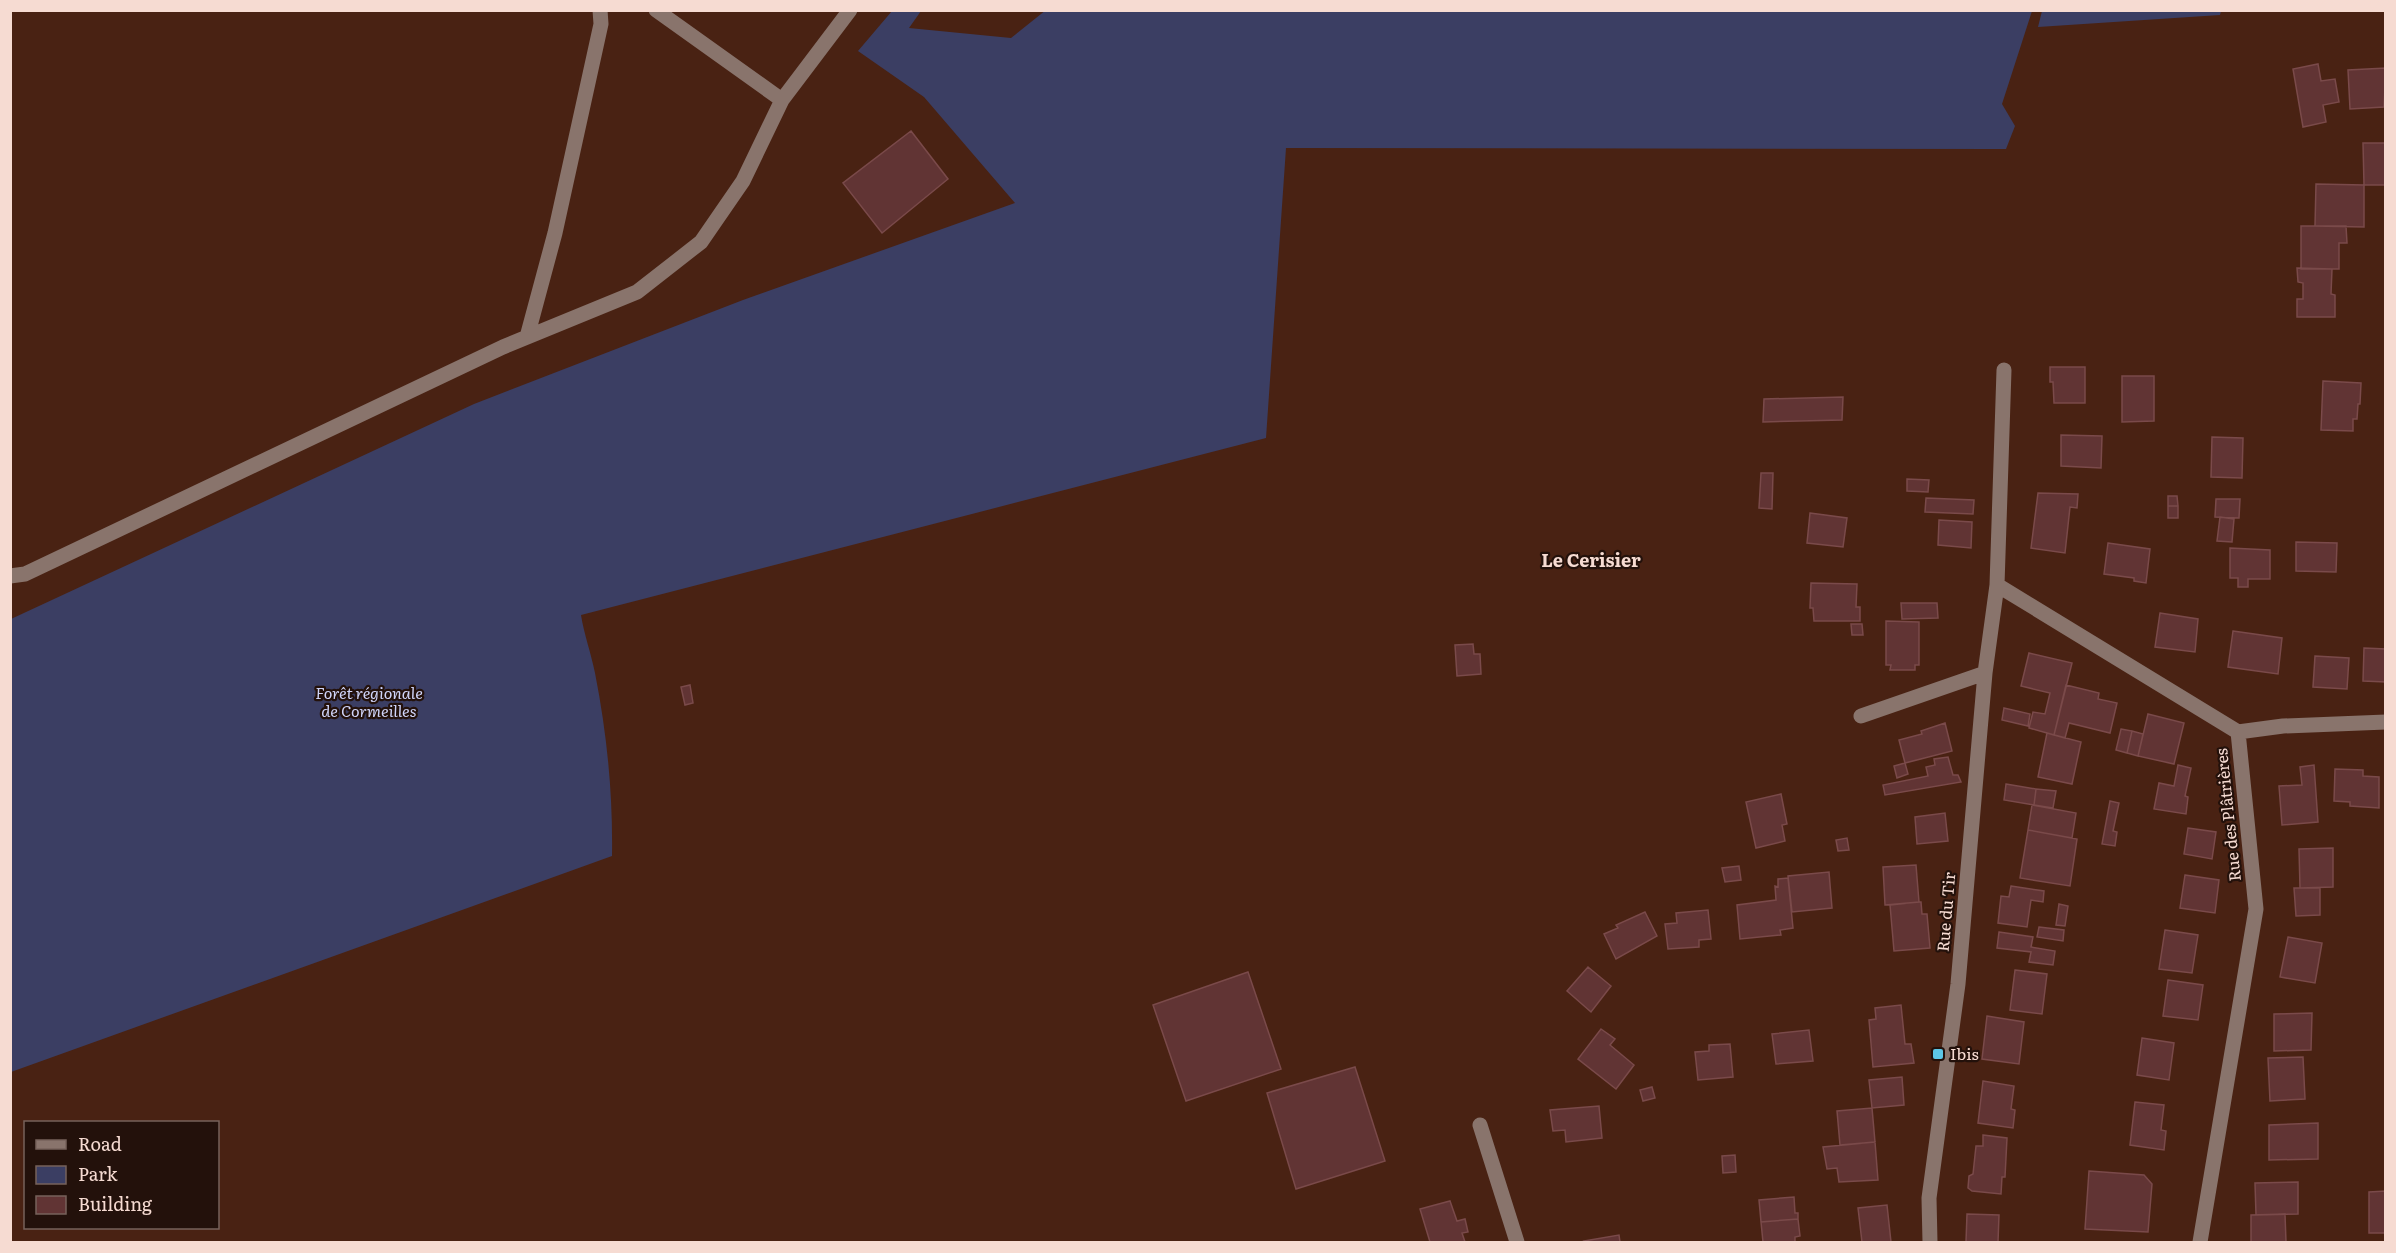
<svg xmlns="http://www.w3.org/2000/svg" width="2396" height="1253" font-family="Literata,serif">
<rect width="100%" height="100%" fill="#492213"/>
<path fill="#3b3e63" d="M 1046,10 L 2032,11 L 2002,104 L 2015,126 L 2006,149 L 1286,148 L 1266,438 L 581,615 C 584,634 591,653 595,673 C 607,734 613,794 612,856 L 11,1072 L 11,619 L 474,404 L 743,300 L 1015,203 L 924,97 L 858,51 L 892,11 L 921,11 L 909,28 L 1011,38 Z
M 2042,11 L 2042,10 L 2221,11 L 2220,15 L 2038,27 Z"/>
<path fill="#613434" stroke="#7a4a4a" stroke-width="1.5" d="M 2318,64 L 2321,81 L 2335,79 L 2339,102 L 2323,105 L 2326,122 L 2303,127 L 2293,69 Z
M 2386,68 L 2384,107 L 2350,109 L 2348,70 Z
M 911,131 L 948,179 L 882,233 L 843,183 Z
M 2363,143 L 2386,143 L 2386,185 L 2364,185 Z
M 2316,184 L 2364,185 L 2364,227 L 2315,226 Z
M 2301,226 L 2346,226 L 2347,243 L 2339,243 L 2339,269 L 2301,269 Z
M 2297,268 L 2332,269 L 2331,294 L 2335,295 L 2335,317 L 2297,317 L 2297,299 L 2303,299 L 2303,283 L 2298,282 Z
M 2050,367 L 2085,367 L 2085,403 L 2054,403 L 2053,382 L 2050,382 Z
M 2122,376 L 2154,376 L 2154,421 L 2122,422 Z
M 2323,381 L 2361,383 L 2360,404 L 2358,404 L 2357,419 L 2353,419 L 2353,431 L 2321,430 Z
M 1843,397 L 1842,420 L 1763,422 L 1764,399 Z
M 2061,435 L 2102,436 L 2101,468 L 2061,466 Z
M 2212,437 L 2243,438 L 2242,478 L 2211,477 Z
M 1761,473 L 1773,473 L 1772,509 L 1759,508 Z
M 1907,479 L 1929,480 L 1928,492 L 1907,491 Z
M 2038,493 L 2078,494 L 2077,508 L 2070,507 L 2065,553 L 2031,548 Z
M 2168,496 L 2177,496 L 2178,506 L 2168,506 Z
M 1926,498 L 1974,500 L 1973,514 L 1925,512 Z
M 2216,499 L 2240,499 L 2239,518 L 2215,517 Z
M 2168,506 L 2178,506 L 2178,518 L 2168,518 Z
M 1810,513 L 1847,518 L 1843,547 L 1807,543 Z
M 2220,517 L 2234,519 L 2232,542 L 2217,541 Z
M 1939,520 L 1972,522 L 1971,548 L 1938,545 Z
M 2296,542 L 2337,543 L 2336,572 L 2296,571 Z
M 2108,543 L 2150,549 L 2146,583 L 2134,581 L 2134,578 L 2104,574 Z
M 2230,548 L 2270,550 L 2270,579 L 2248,579 L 2248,587 L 2238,587 L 2238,578 L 2230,578 Z
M 1811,583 L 1857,584 L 1856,607 L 1860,607 L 1860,621 L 1814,621 L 1813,608 L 1810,608 Z
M 1901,603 L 1937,603 L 1938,618 L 1902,619 Z
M 2160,613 L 2198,619 L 2195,652 L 2155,647 Z
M 1886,621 L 1919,622 L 1919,665 L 1915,665 L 1915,670 L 1890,670 L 1891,665 L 1886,665 Z
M 1851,624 L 1862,624 L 1863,635 L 1852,635 Z
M 2233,631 L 2282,638 L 2278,674 L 2228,667 Z
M 1473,644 L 1474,654 L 1480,654 L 1481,674 L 1457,676 L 1455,645 Z
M 2364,648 L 2386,649 L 2386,682 L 2363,681 Z
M 2029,653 L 2072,663 L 2054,735 L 2029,728 L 2033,712 L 2045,714 L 2050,693 L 2021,686 Z
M 2315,656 L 2349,658 L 2347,689 L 2313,687 Z
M 690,685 L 693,703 L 685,705 L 681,687 Z
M 2066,685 L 2099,693 L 2098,699 L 2117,703 L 2110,733 L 2069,723 L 2065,738 L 2054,735 Z
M 2004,708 L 2030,714 L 2028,726 L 2002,720 Z
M 2148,714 L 2184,723 L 2174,764 L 2138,756 Z
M 1945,723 L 1952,751 L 1905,763 L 1899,740 L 1922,734 L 1921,731 Z
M 2121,729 L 2132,731 L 2127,753 L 2116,750 Z
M 2132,731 L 2143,734 L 2138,756 L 2127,753 Z
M 2047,733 L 2081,742 L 2072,784 L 2038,777 Z
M 1948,757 L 1953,775 L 1958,775 L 1961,782 L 1885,795 L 1883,785 L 1928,776 L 1926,767 L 1935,765 L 1934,759 Z
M 1905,763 L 1908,774 L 1897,778 L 1894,766 Z
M 2178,765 L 2191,768 L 2185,796 L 2188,797 L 2186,814 L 2154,809 L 2159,783 L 2174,786 Z
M 2314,765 L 2318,822 L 2282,825 L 2279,786 L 2302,785 L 2300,767 Z
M 2335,769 L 2363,770 L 2363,776 L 2379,777 L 2379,808 L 2350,806 L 2350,802 L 2334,801 Z
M 2006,784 L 2036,789 L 2034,805 L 2004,800 Z
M 2036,789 L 2056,791 L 2053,808 L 2034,805 Z
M 1781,794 L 1787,824 L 1782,825 L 1785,841 L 1756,848 L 1746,802 Z
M 2110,801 L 2119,803 L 2113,831 L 2117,832 L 2115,846 L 2102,844 Z
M 2032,805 L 2076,813 L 2072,838 L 2028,830 Z
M 1945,813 L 1948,841 L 1917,844 L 1915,817 Z
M 2188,828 L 2216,832 L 2212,859 L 2184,854 Z
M 2028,830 L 2077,839 L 2070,886 L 2020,878 Z
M 1847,838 L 1849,850 L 1838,851 L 1836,840 Z
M 2333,848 L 2333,887 L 2300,888 L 2299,849 Z
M 1916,865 L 1919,902 L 1885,905 L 1883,867 Z
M 1739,866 L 1741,880 L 1725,882 L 1722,868 Z
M 1829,872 L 1832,908 L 1792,912 L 1788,876 Z
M 2185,875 L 2219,880 L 2215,913 L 2180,908 Z
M 1788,878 L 1793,928 L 1780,930 L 1781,935 L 1740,939 L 1737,905 L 1776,900 L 1775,886 L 1778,887 L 1778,879 Z
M 2011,886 L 2044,891 L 2043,902 L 2031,900 L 2027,927 L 1998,923 L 2001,896 L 2009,897 Z
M 2294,888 L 2320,888 L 2320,915 L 2296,916 Z
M 1919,902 L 1921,902 L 1922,914 L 1927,914 L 1930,948 L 1894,951 L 1890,905 Z
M 2059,904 L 2068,906 L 2065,926 L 2056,925 Z
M 1708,910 L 1711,939 L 1699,940 L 1699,947 L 1668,949 L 1665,924 L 1677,923 L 1676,913 Z
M 1645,912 L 1657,936 L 1616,959 L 1604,934 L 1618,928 L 1616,925 Z
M 2039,927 L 2064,930 L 2063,941 L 2037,937 Z
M 2165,930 L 2198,935 L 2192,973 L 2159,969 Z
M 1999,932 L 2033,937 L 2031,947 L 2055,951 L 2053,965 L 2029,962 L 2031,952 L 1997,948 Z
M 2288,937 L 2322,943 L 2315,983 L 2280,977 Z
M 1588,967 L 1611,986 L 1591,1012 L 1567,991 Z
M 2015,970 L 2047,974 L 2042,1014 L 2010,1010 Z
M 1248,972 L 1281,1069 L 1186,1101 L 1153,1005 Z
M 2168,980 L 2203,985 L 2198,1020 L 2163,1016 Z
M 1901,1005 L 1905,1044 L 1911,1044 L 1914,1063 L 1873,1067 L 1869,1020 L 1876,1019 L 1875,1008 Z
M 2312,1013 L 2311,1050 L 2274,1051 L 2274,1014 Z
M 1987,1016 L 2024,1022 L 2019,1064 L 1982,1059 Z
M 1601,1029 L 1615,1039 L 1610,1045 L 1634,1065 L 1616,1089 L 1578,1059 Z
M 1809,1030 L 1813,1061 L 1776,1064 L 1772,1034 Z
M 2142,1038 L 2174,1043 L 2169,1080 L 2137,1075 Z
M 1730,1044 L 1733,1077 L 1698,1080 L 1695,1052 L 1709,1051 L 1709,1045 Z
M 2303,1057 L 2305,1099 L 2270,1101 L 2268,1058 Z
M 1355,1067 L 1385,1161 L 1296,1189 L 1267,1093 Z
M 1902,1077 L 1904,1105 L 1872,1108 L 1869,1080 Z
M 1983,1081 L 2014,1086 L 2011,1109 L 2015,1110 L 2013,1128 L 1978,1123 Z
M 1652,1087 L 1655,1098 L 1643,1101 L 1640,1090 Z
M 2135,1102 L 2164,1105 L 2161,1130 L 2166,1131 L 2164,1150 L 2130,1145 Z
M 1599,1106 L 1602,1138 L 1566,1142 L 1565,1130 L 1553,1131 L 1550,1110 Z
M 1872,1108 L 1875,1142 L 1840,1145 L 1837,1111 Z
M 2318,1123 L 2318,1159 L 2269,1160 L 2269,1125 Z
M 1983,1135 L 2007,1138 L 2005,1177 L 2002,1177 L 2001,1194 L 1972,1191 L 1968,1188 L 1969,1176 L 1973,1174 L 1976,1146 L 1983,1146 Z
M 1875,1142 L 1878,1180 L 1839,1182 L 1837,1168 L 1827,1169 L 1823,1147 Z
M 1735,1155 L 1736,1172 L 1723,1173 L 1722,1156 Z
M 2089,1171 L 2144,1175 L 2152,1184 L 2148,1232 L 2085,1229 Z
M 2298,1182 L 2298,1214 L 2256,1215 L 2255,1183 Z
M 2386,1191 L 2386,1233 L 2369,1233 L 2369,1192 Z
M 1794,1197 L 1795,1213 L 1798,1213 L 1798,1219 L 1761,1222 L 1759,1200 Z
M 1450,1201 L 1457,1221 L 1465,1219 L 1468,1232 L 1462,1233 L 1465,1242 L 1430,1242 L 1420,1209 Z
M 1887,1205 L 1891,1242 L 1862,1242 L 1858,1208 Z
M 1967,1214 L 1999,1215 L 1998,1242 L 1966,1242 Z
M 2285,1214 L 2286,1242 L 2251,1242 L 2251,1215 Z
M 1798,1219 L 1800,1236 L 1795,1237 L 1795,1242 L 1763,1242 L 1761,1222 Z
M 1619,1235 L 1620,1242 L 1585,1242 L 1584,1241 Z"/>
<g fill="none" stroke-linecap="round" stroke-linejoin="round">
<path stroke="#89746c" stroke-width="15" d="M 656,10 L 782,100
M 527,337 L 555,233 L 601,24 L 600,10
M 10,576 L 25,574 L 503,347 L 637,292 L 701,242 L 743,181 L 782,100 L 850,10
M 1997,585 L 2238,732
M 1861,716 L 1985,673
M 2238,732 L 2283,726 L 2386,722
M 1480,1125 L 1517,1242
M 1930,1242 L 1929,1198 L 1958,984 L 1985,673 L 1997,585 L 2004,370
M 2200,1242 L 2256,909 L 2238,732"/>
</g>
<rect fill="#5cc7e7" stroke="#23110b" stroke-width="2" x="1932" y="1048" width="12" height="12" rx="3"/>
<g text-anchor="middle" stroke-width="4.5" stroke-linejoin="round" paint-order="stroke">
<g font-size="16" font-style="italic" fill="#d0d5fa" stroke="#23110b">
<text x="369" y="699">Forêt régionale<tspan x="369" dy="18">de Cormeilles</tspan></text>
</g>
<g font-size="16" fill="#f6dbd2" stroke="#23110b">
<text transform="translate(2228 815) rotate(-96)" y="6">Rue des Plâtrières</text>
<text transform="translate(1946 912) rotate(-85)" y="6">Rue du Tir</text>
</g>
<g font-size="16" fill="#f6dbd2" stroke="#23110b" text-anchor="start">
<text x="1950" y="1060">Ibis</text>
</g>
<g font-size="18" font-weight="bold" fill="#f6dbd2" stroke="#23110b">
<text x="1591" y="567">Le Cerisier</text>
</g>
</g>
<rect width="2396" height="1253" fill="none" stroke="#f6dbd2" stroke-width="24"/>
<rect x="24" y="1121" width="195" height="108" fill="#23110b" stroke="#77625b" stroke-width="1.5"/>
<rect x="36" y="1140" width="30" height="9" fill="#89746c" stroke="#77625b" stroke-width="1.5"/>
<text x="78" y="1151" font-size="18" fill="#f6dbd2">Road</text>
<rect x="36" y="1166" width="30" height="18" fill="#3b3e63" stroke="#77625b" stroke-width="1.5"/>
<text x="78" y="1181" font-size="18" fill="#f6dbd2">Park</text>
<rect x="36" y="1196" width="30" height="18" fill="#613434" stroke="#77625b" stroke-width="1.5"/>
<text x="78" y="1211" font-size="18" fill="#f6dbd2">Building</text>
</svg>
